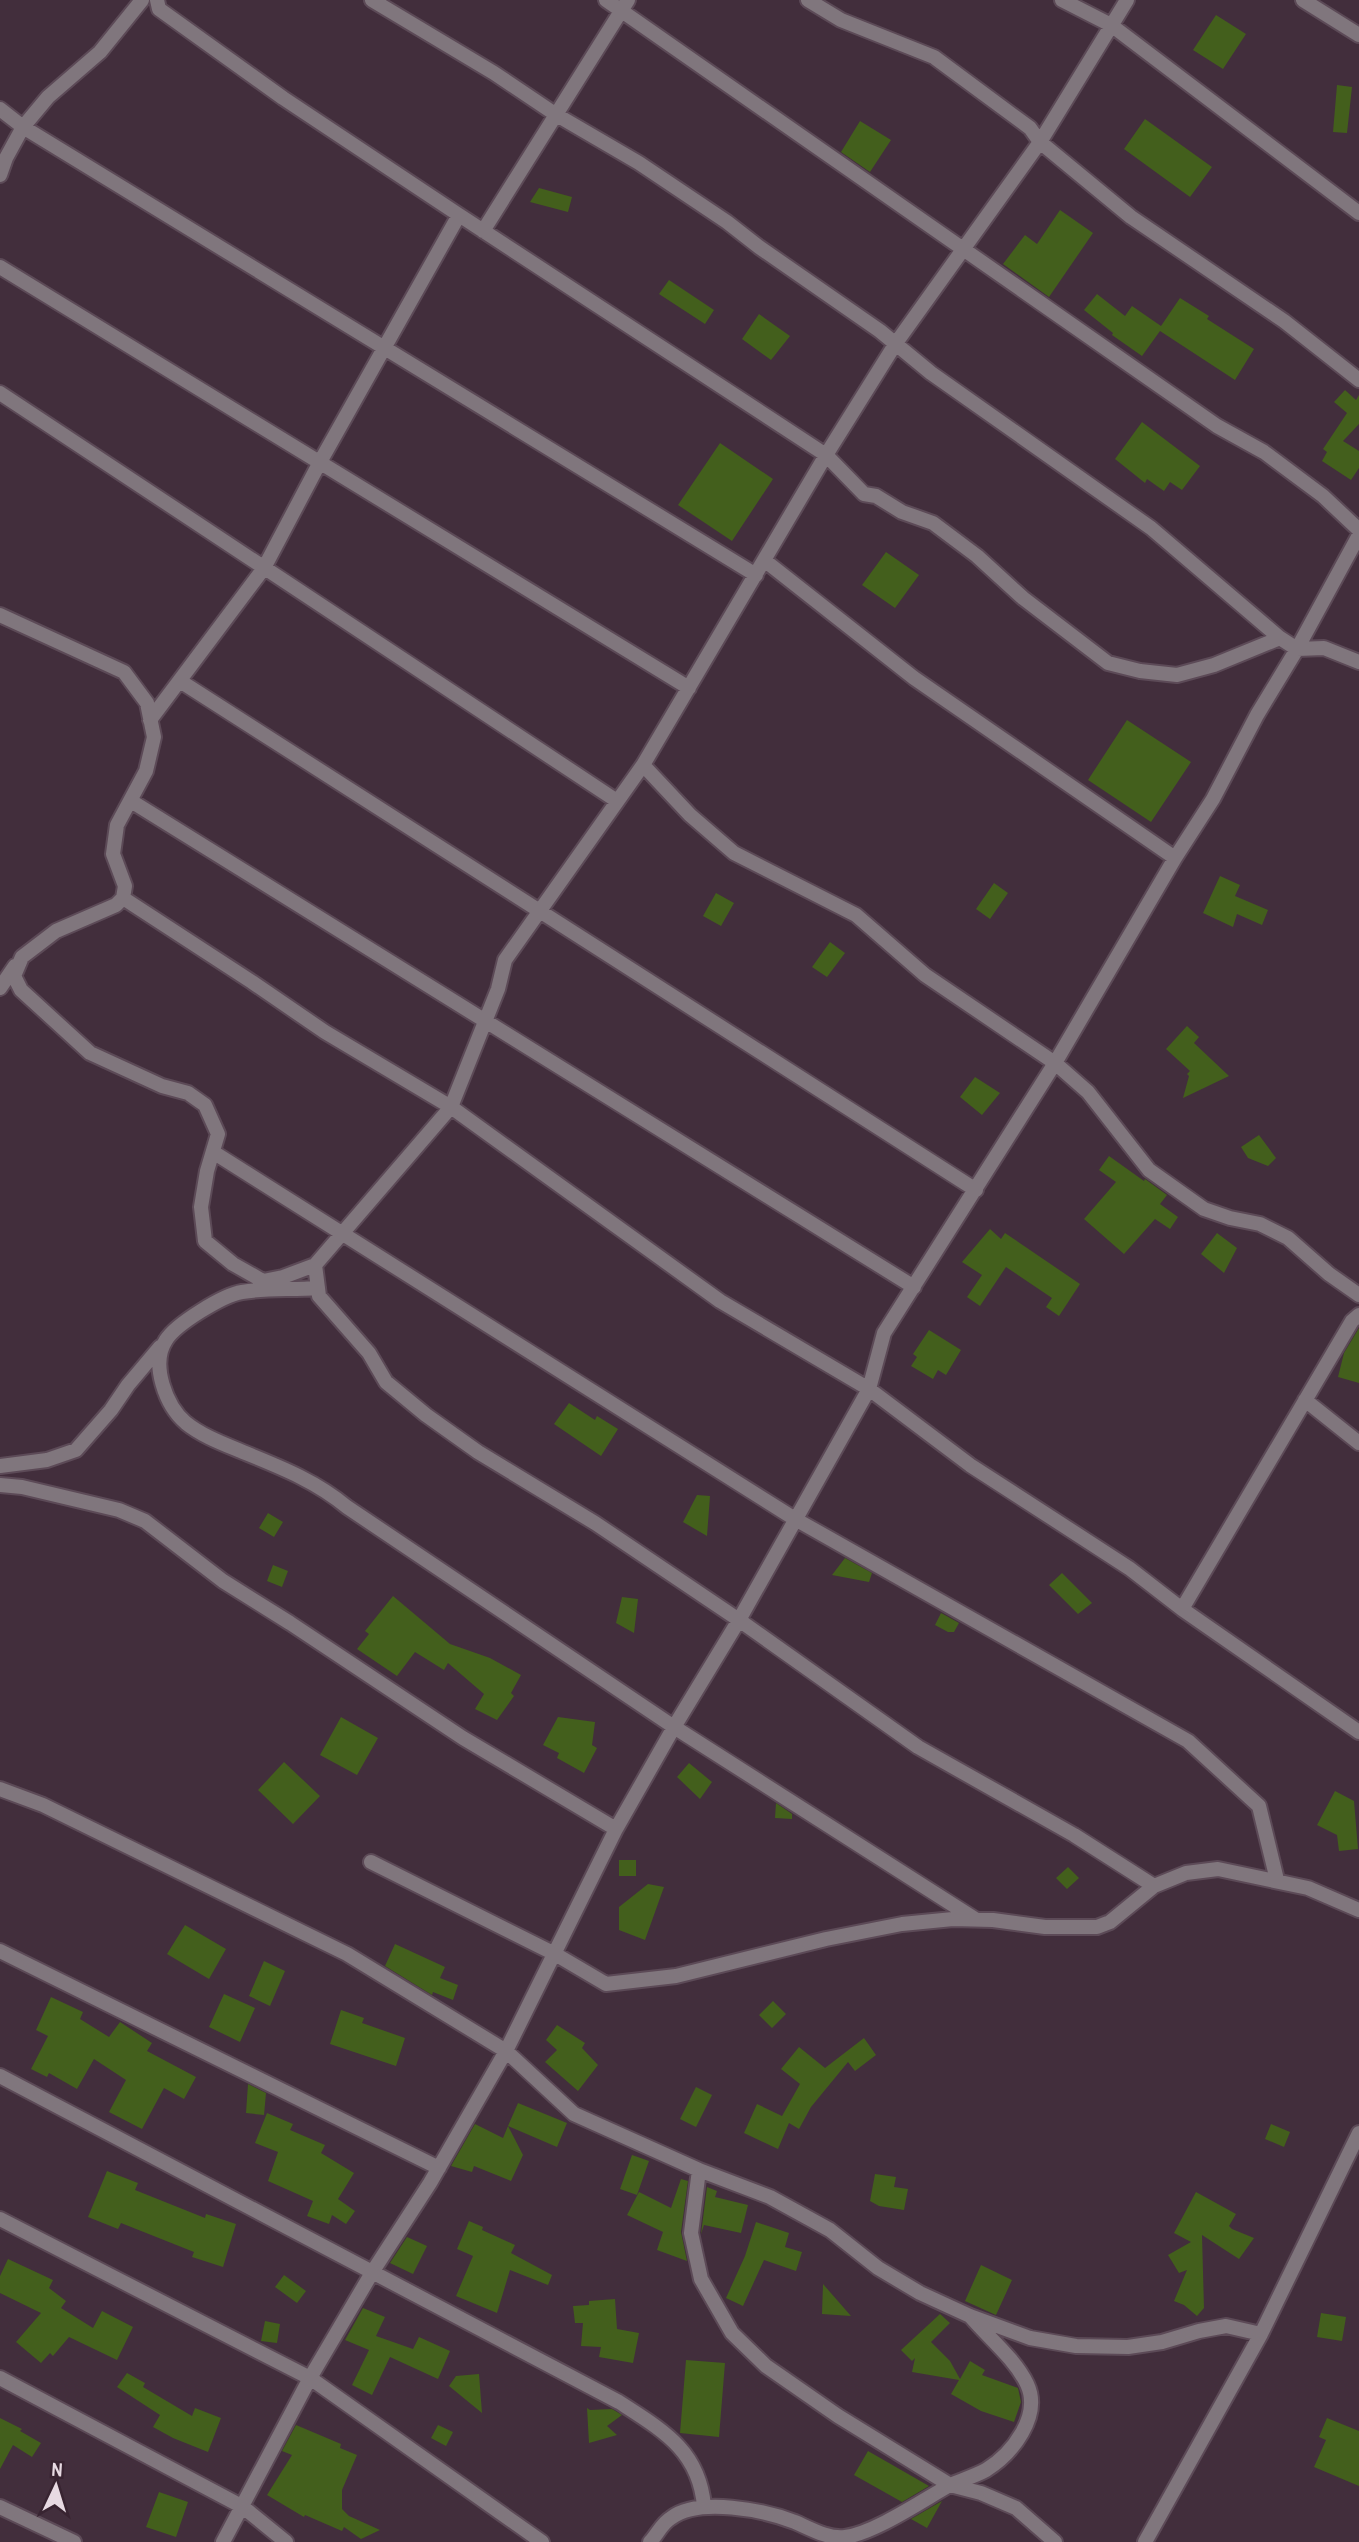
<svg xmlns="http://www.w3.org/2000/svg" width="1359" height="2542" font-family="'Archivo Narrow',sans-serif">
<rect width="100%" height="100%" fill="#422e3c"/>
<path fill="#435f1c" d="M 1216,15 L 1246,34 L 1223,69 L 1193,50 Z
M 1337,85 L 1352,87 L 1347,133 L 1333,132 Z
M 1145,119 L 1212,167 L 1190,197 L 1124,149 Z
M 860,121 L 891,140 L 870,172 L 841,152 Z
M 539,188 L 572,197 L 568,212 L 530,202 Z
M 1060,210 L 1093,233 L 1049,297 L 1003,264 L 1025,235 L 1037,244 Z
M 669,280 L 714,310 L 705,324 L 659,294 Z
M 1097,294 L 1125,316 L 1132,306 L 1161,326 L 1180,298 L 1209,316 L 1207,319 L 1254,349 L 1235,380 L 1160,331 L 1142,356 L 1112,335 L 1113,333 L 1084,310 Z
M 759,314 L 790,336 L 771,360 L 742,339 Z
M 1345,390 L 1356,400 L 1359,395 L 1359,424 L 1343,441 L 1359,451 L 1359,468 L 1351,480 L 1322,461 L 1327,452 L 1323,449 L 1347,413 L 1334,402 Z
M 1142,422 L 1200,466 L 1182,490 L 1170,482 L 1164,491 L 1147,479 L 1145,483 L 1115,459 Z
M 720,443 L 773,479 L 732,541 L 678,505 Z
M 886,552 L 919,575 L 895,608 L 862,585 Z
M 1127,720 L 1191,762 L 1151,822 L 1088,780 Z
M 1220,876 L 1240,885 L 1235,896 L 1268,910 L 1262,925 L 1237,914 L 1233,927 L 1203,913 Z
M 994,883 L 1008,893 L 990,919 L 976,909 Z
M 716,893 L 734,903 L 721,926 L 703,916 Z
M 830,942 L 845,953 L 827,977 L 812,967 Z
M 1187,1026 L 1199,1037 L 1194,1043 L 1229,1076 L 1183,1098 L 1189,1076 L 1187,1074 L 1190,1071 L 1166,1049 Z
M 975,1077 L 1000,1093 L 982,1115 L 960,1097 Z
M 1259,1135 L 1276,1158 L 1268,1166 L 1248,1158 L 1241,1147 Z
M 1109,1156 L 1144,1181 L 1145,1179 L 1167,1195 L 1160,1204 L 1178,1217 L 1170,1229 L 1155,1219 L 1124,1254 L 1084,1219 L 1116,1182 L 1099,1170 Z
M 990,1229 L 1001,1239 L 1005,1233 L 1080,1284 L 1059,1316 L 1046,1307 L 1052,1298 L 1006,1267 L 980,1306 L 967,1297 L 982,1275 L 962,1262 Z
M 1217,1233 L 1237,1248 L 1224,1273 L 1201,1254 Z
M 1359,1328 L 1359,1383 L 1338,1377 L 1344,1353 Z
M 929,1330 L 961,1350 L 946,1375 L 938,1370 L 933,1379 L 911,1366 L 917,1357 L 913,1354 Z
M 569,1403 L 595,1420 L 597,1416 L 618,1429 L 601,1456 L 554,1424 Z
M 697,1495 L 710,1496 L 707,1536 L 683,1522 Z
M 268,1513 L 283,1522 L 274,1537 L 259,1528 Z
M 845,1558 L 872,1573 L 869,1582 L 832,1575 Z
M 273,1565 L 288,1571 L 282,1587 L 267,1581 Z
M 1062,1573 L 1092,1603 L 1078,1614 L 1049,1585 Z
M 393,1596 L 450,1644 L 490,1658 L 521,1675 L 511,1693 L 514,1696 L 497,1720 L 475,1709 L 484,1694 L 448,1663 L 444,1670 L 415,1652 L 397,1676 L 357,1649 L 369,1634 L 365,1631 Z
M 622,1597 L 638,1599 L 634,1633 L 616,1623 Z
M 941,1613 L 959,1623 L 954,1632 L 948,1632 L 935,1625 Z
M 341,1717 L 378,1738 L 357,1775 L 320,1755 Z
M 558,1717 L 595,1722 L 592,1745 L 597,1748 L 584,1773 L 557,1758 L 559,1753 L 543,1745 Z
M 284,1762 L 320,1796 L 293,1824 L 258,1790 Z
M 689,1763 L 712,1782 L 700,1799 L 677,1777 Z
M 1335,1791 L 1354,1801 L 1358,1849 L 1339,1851 L 1337,1835 L 1317,1825 Z
M 776,1803 L 792,1814 L 792,1819 L 775,1818 Z
M 619,1860 L 636,1860 L 636,1876 L 619,1876 Z
M 1068,1867 L 1079,1878 L 1067,1889 L 1056,1878 Z
M 648,1884 L 664,1887 L 645,1940 L 619,1930 L 619,1907 Z
M 185,1925 L 226,1949 L 209,1979 L 167,1954 Z
M 395,1944 L 445,1967 L 440,1978 L 458,1985 L 453,2000 L 433,1992 L 432,1995 L 385,1966 Z
M 264,1961 L 285,1971 L 270,2006 L 249,1996 Z
M 224,1994 L 255,2008 L 240,2042 L 209,2027 Z
M 51,1997 L 83,2012 L 80,2019 L 109,2037 L 120,2022 L 152,2043 L 147,2051 L 196,2077 L 184,2099 L 164,2088 L 142,2129 L 109,2112 L 126,2080 L 94,2059 L 77,2089 L 49,2073 L 47,2077 L 31,2069 L 48,2036 L 36,2030 Z
M 773,2001 L 786,2014 L 772,2028 L 759,2015 Z
M 341,2010 L 364,2018 L 362,2023 L 405,2038 L 396,2066 L 330,2044 Z
M 557,2025 L 585,2043 L 582,2048 L 598,2065 L 578,2091 L 545,2062 L 557,2050 L 546,2040 Z
M 864,2038 L 876,2055 L 855,2071 L 848,2062 L 811,2107 L 799,2129 L 789,2123 L 778,2149 L 744,2133 L 757,2104 L 782,2116 L 800,2084 L 781,2069 L 799,2047 L 825,2068 Z
M 248,2084 L 266,2093 L 264,2115 L 246,2113 Z
M 696,2087 L 712,2095 L 696,2127 L 680,2119 Z
M 518,2103 L 567,2123 L 557,2147 L 508,2126 Z
M 267,2113 L 293,2124 L 290,2130 L 325,2145 L 321,2153 L 354,2173 L 338,2199 L 355,2211 L 346,2224 L 332,2215 L 329,2224 L 307,2216 L 313,2201 L 268,2181 L 278,2152 L 255,2143 Z
M 475,2124 L 503,2138 L 508,2126 L 523,2155 L 511,2181 L 474,2166 L 472,2172 L 451,2166 Z
M 1271,2124 L 1290,2132 L 1284,2147 L 1265,2139 Z
M 632,2155 L 649,2161 L 637,2195 L 620,2189 Z
M 107,2171 L 138,2183 L 135,2190 L 205,2218 L 206,2214 L 236,2224 L 223,2267 L 192,2257 L 194,2252 L 121,2223 L 118,2229 L 88,2217 Z
M 875,2174 L 896,2177 L 894,2187 L 908,2189 L 904,2210 L 879,2206 L 870,2201 Z
M 681,2179 L 688,2181 L 681,2232 L 687,2261 L 657,2250 L 663,2232 L 627,2215 L 639,2192 L 671,2208 Z
M 707,2187 L 717,2191 L 715,2197 L 748,2205 L 741,2233 L 704,2225 L 701,2234 Z
M 1196,2192 L 1236,2214 L 1229,2226 L 1232,2229 L 1254,2238 L 1239,2259 L 1202,2235 L 1204,2308 L 1197,2316 L 1184,2305 L 1174,2301 L 1187,2270 L 1179,2273 L 1168,2255 L 1191,2242 L 1174,2233 Z
M 469,2221 L 483,2227 L 482,2230 L 515,2245 L 511,2253 L 552,2275 L 548,2285 L 510,2270 L 497,2313 L 456,2296 L 473,2256 L 457,2249 Z
M 756,2222 L 789,2233 L 785,2247 L 802,2252 L 796,2271 L 764,2260 L 743,2306 L 726,2298 L 745,2256 Z
M 407,2237 L 427,2246 L 413,2274 L 390,2263 Z
M 8,2259 L 53,2280 L 49,2288 L 66,2301 L 61,2308 L 93,2328 L 102,2311 L 133,2327 L 117,2360 L 69,2337 L 53,2356 L 50,2353 L 41,2363 L 16,2342 L 41,2313 L 0,2293 L 0,2276 Z
M 981,2265 L 1012,2280 L 996,2315 L 965,2301 Z
M 284,2275 L 306,2291 L 297,2303 L 275,2287 Z
M 823,2284 L 851,2316 L 822,2314 Z
M 615,2299 L 617,2329 L 639,2333 L 633,2363 L 599,2357 L 601,2347 L 581,2346 L 583,2323 L 575,2323 L 573,2306 L 589,2305 L 589,2301 Z
M 363,2308 L 385,2317 L 376,2336 L 413,2349 L 419,2337 L 450,2351 L 438,2379 L 390,2357 L 372,2395 L 352,2385 L 369,2350 L 345,2340 Z
M 1321,2313 L 1346,2317 L 1342,2341 L 1317,2337 Z
M 940,2314 L 950,2323 L 931,2342 L 950,2361 L 960,2379 L 970,2361 L 985,2370 L 982,2375 L 1018,2388 L 1021,2402 L 1014,2422 L 981,2411 L 951,2394 L 959,2380 L 912,2372 L 915,2358 L 912,2361 L 901,2350 Z
M 265,2321 L 280,2324 L 277,2343 L 261,2341 Z
M 686,2360 L 725,2363 L 719,2437 L 680,2433 Z
M 127,2373 L 145,2383 L 143,2387 L 192,2416 L 195,2408 L 221,2418 L 208,2452 L 173,2438 L 153,2427 L 160,2415 L 117,2387 Z
M 479,2374 L 482,2413 L 449,2386 L 456,2376 Z
M 587,2408 L 590,2410 L 612,2409 L 622,2415 L 607,2426 L 617,2435 L 589,2443 Z
M 0,2418 L 22,2429 L 20,2431 L 41,2443 L 32,2457 L 13,2445 L 0,2469 Z
M 1327,2418 L 1359,2431 L 1359,2486 L 1314,2467 L 1326,2440 L 1319,2437 Z
M 296,2425 L 341,2444 L 340,2448 L 357,2455 L 342,2490 L 342,2509 L 349,2516 L 380,2530 L 361,2539 L 344,2527 L 342,2531 L 305,2515 L 304,2517 L 267,2495 L 292,2455 L 282,2451 Z
M 438,2425 L 453,2432 L 446,2446 L 431,2438 Z
M 868,2451 L 929,2486 L 902,2502 L 854,2475 Z
M 159,2492 L 188,2502 L 176,2537 L 146,2527 Z
M 942,2501 L 927,2528 L 911,2519 L 918,2515 Z"/>
<g fill="none" stroke-linecap="round" stroke-linejoin="round">
<defs>
<path id="minor" d="M 157,0 L 159,9 L 283,98 L 459,215 L 826,455 L 896,343 L 1040,142 L 1127,0
M 372,0 L 494,73 L 555,114 L 639,163 L 727,222 L 759,247 L 880,331 L 931,373 L 1151,528 L 1280,638 L 1297,649 L 1324,648 L 1359,662
M 606,0 L 1217,426 L 1264,452 L 1323,496 L 1359,530
M 808,0 L 841,20 L 934,57 L 1030,128 L 1040,142 L 1131,217 L 1284,321 L 1359,380
M 1062,0 L 1111,25 L 1359,213
M 1303,0 L 1359,35
M 0,109 L 23,127 L 756,575
M 0,175 L 6,158 L 23,127 L 48,97 L 100,52 L 142,0
M 483,231 L 628,0
M 0,267 L 689,688
M 0,393 L 617,801
M 764,560 L 914,678 L 1175,858
M 0,615 L 124,672 L 147,703 L 154,737 L 146,771 L 117,825 L 113,854 L 125,886 L 123,898
M 1280,638 L 1214,665 L 1177,675 L 1140,671 L 1108,663 L 1023,598 L 977,556 L 933,523 L 902,512 L 876,496 L 864,494 L 826,455 L 643,765 L 505,960 L 498,989 L 451,1107 L 325,1032 L 252,982 L 123,898 L 116,905 L 56,931 L 22,957 L 14,976 L 21,990 L 90,1053 L 162,1086 L 188,1093 L 205,1105 L 218,1134 L 207,1171 L 201,1207 L 205,1241 L 233,1264 L 263,1281 L 283,1277 L 315,1265 L 451,1107 L 720,1301 L 869,1389 L 970,1465 L 1129,1568 L 1182,1609 L 1359,1732
M 180,681 L 976,1190
M 150,720 L 264,568 L 320,462 L 459,215
M 643,765 L 690,815 L 734,853 L 856,915 L 925,975 L 1055,1063 L 1088,1092 L 1149,1170 L 1204,1209 L 1230,1218 L 1260,1224 L 1288,1238 L 1329,1274 L 1359,1295
M 131,801 L 914,1287
M 0,988 L 15,966
M 213,1152 L 795,1519 L 1188,1741 L 1259,1806 L 1277,1880
M 315,1265 L 319,1296 L 369,1353 L 386,1382 L 426,1415 L 478,1452 L 595,1523 L 739,1620 L 918,1747 L 1074,1835 L 1154,1886
M 317,1288 C 292,1290 266,1288 242,1292 C 223,1295 176,1324 166,1340 C 150,1364 166,1406 186,1423 C 202,1436 224,1444 243,1452 C 280,1467 316,1481 347,1507 L 674,1727 L 975,1919
M 1305,1400 L 1359,1443
M 0,1466 L 47,1460 L 76,1450 L 111,1410 L 128,1385 L 160,1347
M 0,1485 L 22,1487 L 119,1510 L 145,1521 L 223,1581 L 290,1623 L 463,1738 L 616,1829
M 1182,1609 L 1352,1321 L 1359,1315
M 0,1789 L 43,1805 L 347,1954 L 506,2051 L 574,2114 L 699,2170 L 770,2197 L 830,2230 L 878,2268 L 920,2293 L 970,2316 L 1030,2338 L 1076,2346 L 1128,2347 L 1162,2342 L 1199,2331 L 1226,2326 L 1261,2334
M 371,1862 L 555,1954 L 606,1984 L 676,1976 L 826,1939 L 902,1924 L 953,1919 L 993,1920 L 1045,1927 L 1097,1927 L 1110,1922 L 1154,1886 L 1186,1873 L 1218,1869 L 1308,1888 L 1359,1910
M 0,1951 L 439,2168
M 0,2076 L 619,2402 C 662,2430 699,2450 704,2506
M 699,2170 L 691,2233 L 701,2279 L 732,2333 L 766,2366 L 838,2416 L 950,2485 C 962,2480 975,2476 986,2470 C 1012,2454 1042,2416 1027,2384 C 1015,2359 989,2338 971,2317
M 0,2219 L 310,2378 L 542,2542
M 0,2378 L 243,2507 L 286,2542
M 0,2507 L 74,2542
M 223,2542 L 310,2378 L 373,2271 L 430,2183 L 506,2051 L 616,1829 L 674,1727 L 739,1620 L 869,1389 L 884,1333 L 1055,1063 L 1175,858 L 1213,799 L 1257,715 L 1297,649 L 1359,535
M 650,2542 C 657,2535 662,2523 671,2518 C 699,2497 764,2510 795,2522 C 811,2529 828,2539 845,2537 C 875,2533 923,2500 950,2485 L 981,2493 L 1016,2508 L 1055,2542
M 1145,2542 L 1261,2334 L 1359,2133"/>
</defs>
<use href="#minor" stroke="#5c4a57" stroke-width="18"/>
<use href="#minor" stroke="#80767d" stroke-width="14"/>
</g>
<g transform="translate(56 2486) rotate(4)" stroke="#382431" stroke-width="5" paint-order="stroke">
<path d="M0-5L12 26L0 18L-12 26Z" fill="#e7dae2"/>
<text y="-10" font-size="19" font-weight="bold" text-anchor="middle" fill="#e7dae2">N</text>
</g>
</svg>
